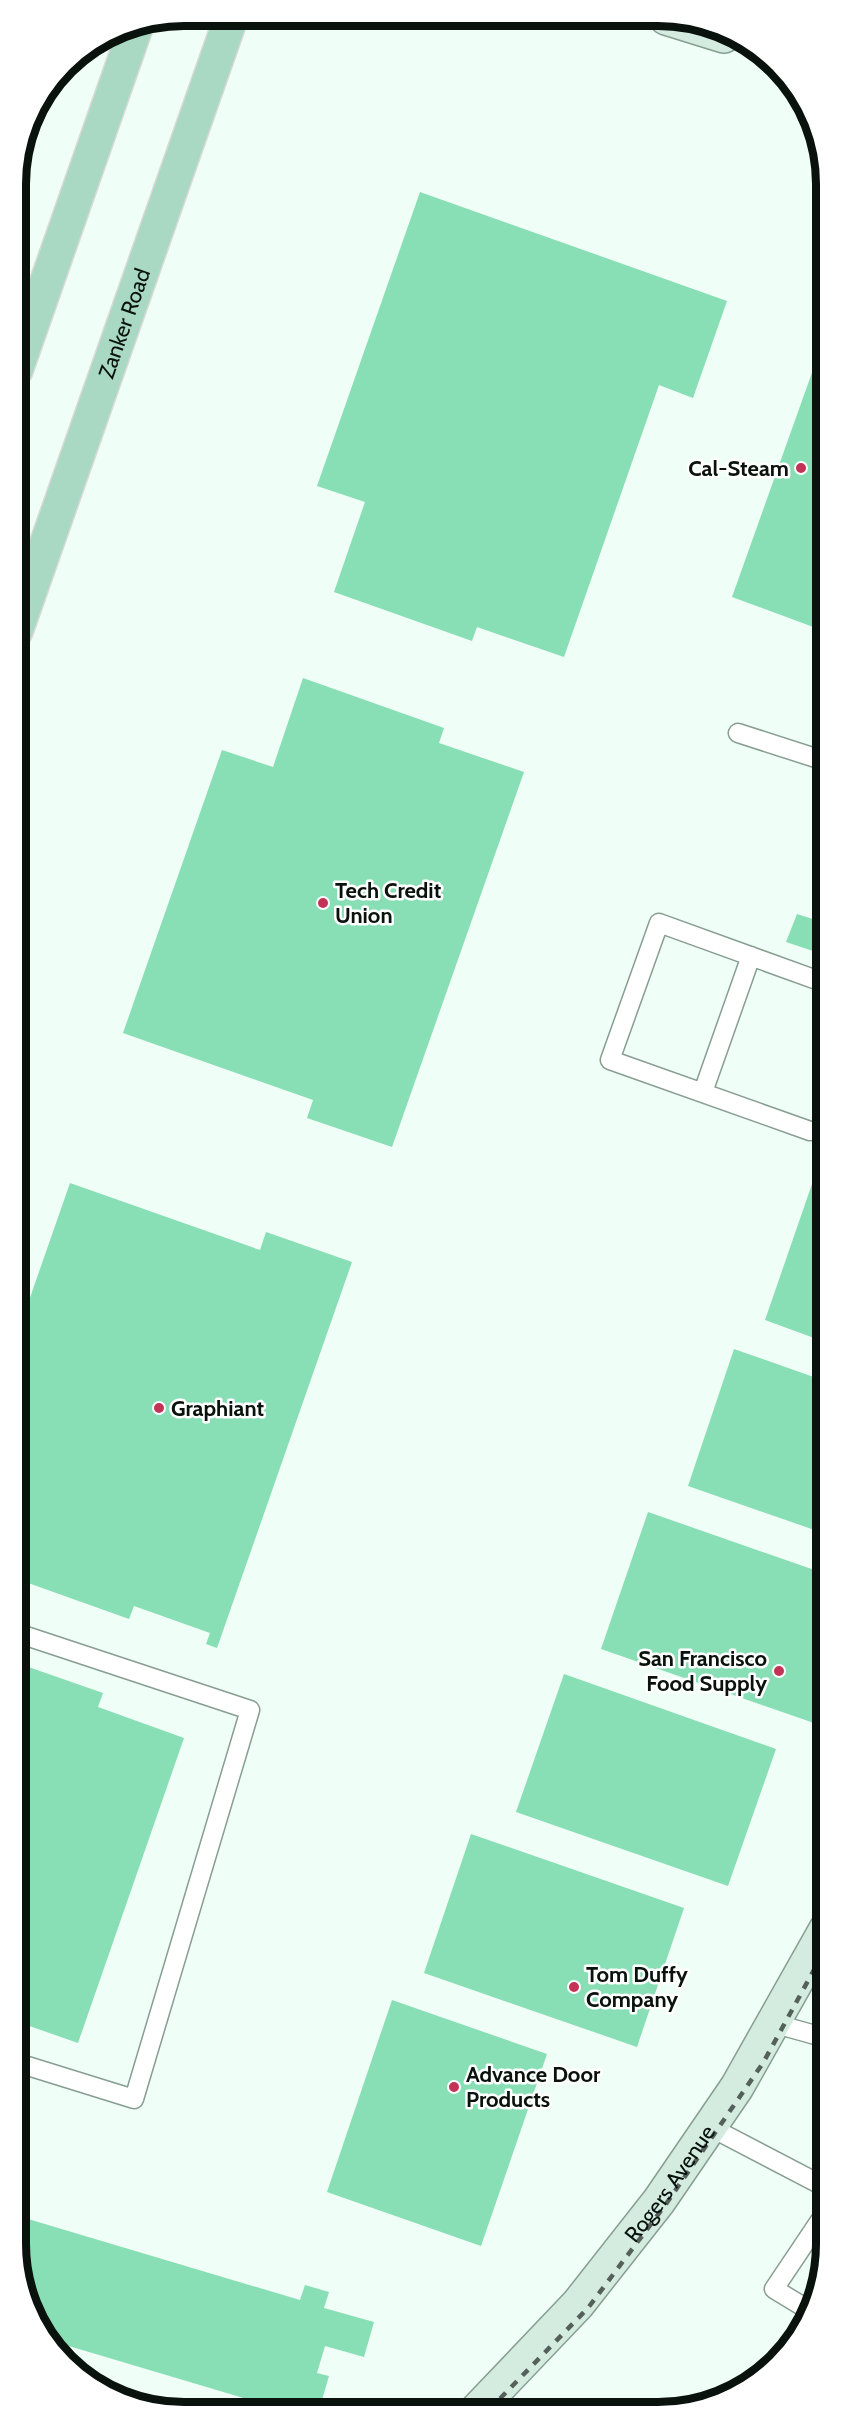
<svg xmlns="http://www.w3.org/2000/svg" width="842" height="2428" font-family="Cabin,sans-serif">
<rect width="100%" height="100%" fill="#effef6"/>
<path fill="#89dfb5" d="M 420,192 L 727,301 L 693,398 L 659,385 L 564,657 L 477,627 L 472,641 L 334,592 L 365,502 L 317,486 Z
M 824,339 L 824,631 L 732,597 Z
M 303,678 L 444,728 L 439,743 L 524,772 L 392,1147 L 307,1118 L 313,1100 L 123,1033 L 222,750 L 273,767 Z
M 797,914 L 825,923 L 825,955 L 786,942 Z
M 70,1183 L 260,1250 L 266,1232 L 352,1262 L 217,1648 L 206,1644 L 210,1633 L 134,1606 L 129,1619 L 17,1579 L 17,1495 L 22,1482 L 17,1481 L 17,1335 Z
M 812,1184 L 825,1188 L 825,1342 L 765,1320 Z
M 734,1349 L 825,1381 L 826,1534 L 688,1486 Z
M 648,1512 L 826,1574 L 826,1689 L 814,1723 L 601,1649 Z
M 17,1663 L 103,1693 L 98,1707 L 184,1738 L 78,2043 L 18,2022 Z
M 564,1674 L 776,1749 L 728,1886 L 516,1812 Z
M 471,1834 L 684,1908 L 637,2047 L 424,1973 Z
M 392,2000 L 547,2054 L 481,2246 L 327,2192 Z
M 18,2216 L 300,2300 L 305,2285 L 329,2292 L 324,2308 L 374,2322 L 364,2357 L 325,2346 L 317,2373 L 329,2376 L 319,2410 L 284,2410 L 52,2341 L 18,2278 Z"/>
<g fill="none" stroke-linecap="round" stroke-linejoin="round">
<defs>
<path id="lane" d="M 738,733 L 825,761
M 703,1092 L 751,956
M 810,1131 L 610,1060 L 659,923 L 825,983
M 17,1633 L 250,1710 L 134,2099 L 18,2063
M 775,2020 L 783,2026 L 826,2038
M 712,2128 L 827,2188
M 812,2312 L 774,2289 L 827,2210"/>
<g id="secondary">
<path d="M 666,18 L 724,36"/>
<path id="s1" d="M 477,2410 L 578,2304 L 659,2201 L 737,2087 L 826,1929"/>
</g>
<g id="primary">
<path d="M 16,370 L 137,24"/>
<path id="s2" d="M 16,631 L 232,15"/>
</g>
</defs>
<use href="#lane" stroke="#879e91" stroke-width="21"/>
<use href="#secondary" stroke="#879e91" stroke-width="36"/>
<use href="#primary" stroke="#d8d9d8" stroke-width="36"/>
<use href="#lane" stroke="#fff" stroke-width="18"/>
<use href="#secondary" stroke="#d4ece0" stroke-width="33"/>
<use href="#primary" stroke="#a9d9c2" stroke-width="33"/>
<path stroke="#55605a" stroke-width="4.5" stroke-dasharray="8 8" stroke-linecap="butt" d="M 489,2410 L 588,2308 L 666,2204 L 763,2063 L 826,1948"/>
</g>
<g fill="#c33356" stroke="#fff" stroke-width="2">
<circle cx="801" cy="468" r="6"/>
<circle cx="323" cy="903" r="6"/>
<circle cx="159" cy="1408" r="6"/>
<circle cx="779" cy="1671" r="6"/>
<circle cx="574" cy="1987" r="6"/>
<circle cx="454" cy="2087" r="6"/>
</g>
<g text-anchor="middle" stroke-width="5" stroke-linejoin="round" paint-order="stroke">
<g font-size="22" fill="#09120d" stroke="#fff">
<text dy="8" stroke="none"><textPath href="#s2" startOffset="326">Zanker Road</textPath></text>
<text dy="8" stroke="none"><textPath href="#s1" startOffset="298">Rogers Avenue</textPath></text>
</g>
<g font-size="22" font-weight="bold" fill="#09120d" stroke="#fff" text-anchor="start">
<text x="789" y="476" text-anchor="end">Cal-Steam</text>
<text x="335" y="898">Tech Credit<tspan x="335" dy="25">Union</tspan></text>
<text x="171" y="1416">Graphiant</text>
<text x="767" y="1666" text-anchor="end">San Francisco<tspan x="767" dy="25">Food Supply</tspan></text>
<text x="586" y="1982">Tom Duffy<tspan x="586" dy="25">Company</tspan></text>
<text x="466" y="2082">Advance Door<tspan x="466" dy="25">Products</tspan></text>
</g>
</g>
<path d="M0 0H842V2428H0ZM184 26H658A158 158 0 0 1 816 184V2244A158 158 0 0 1 658 2402H184A158 158 0 0 1 26 2244V184A158 158 0 0 1 184 26Z" fill="#fff" fill-rule="evenodd"/>
<path fill="none" stroke="#09120d" stroke-width="8" d="M184 26H658A158 158 0 0 1 816 184V2244A158 158 0 0 1 658 2402H184A158 158 0 0 1 26 2244V184A158 158 0 0 1 184 26Z"/>
</svg>
